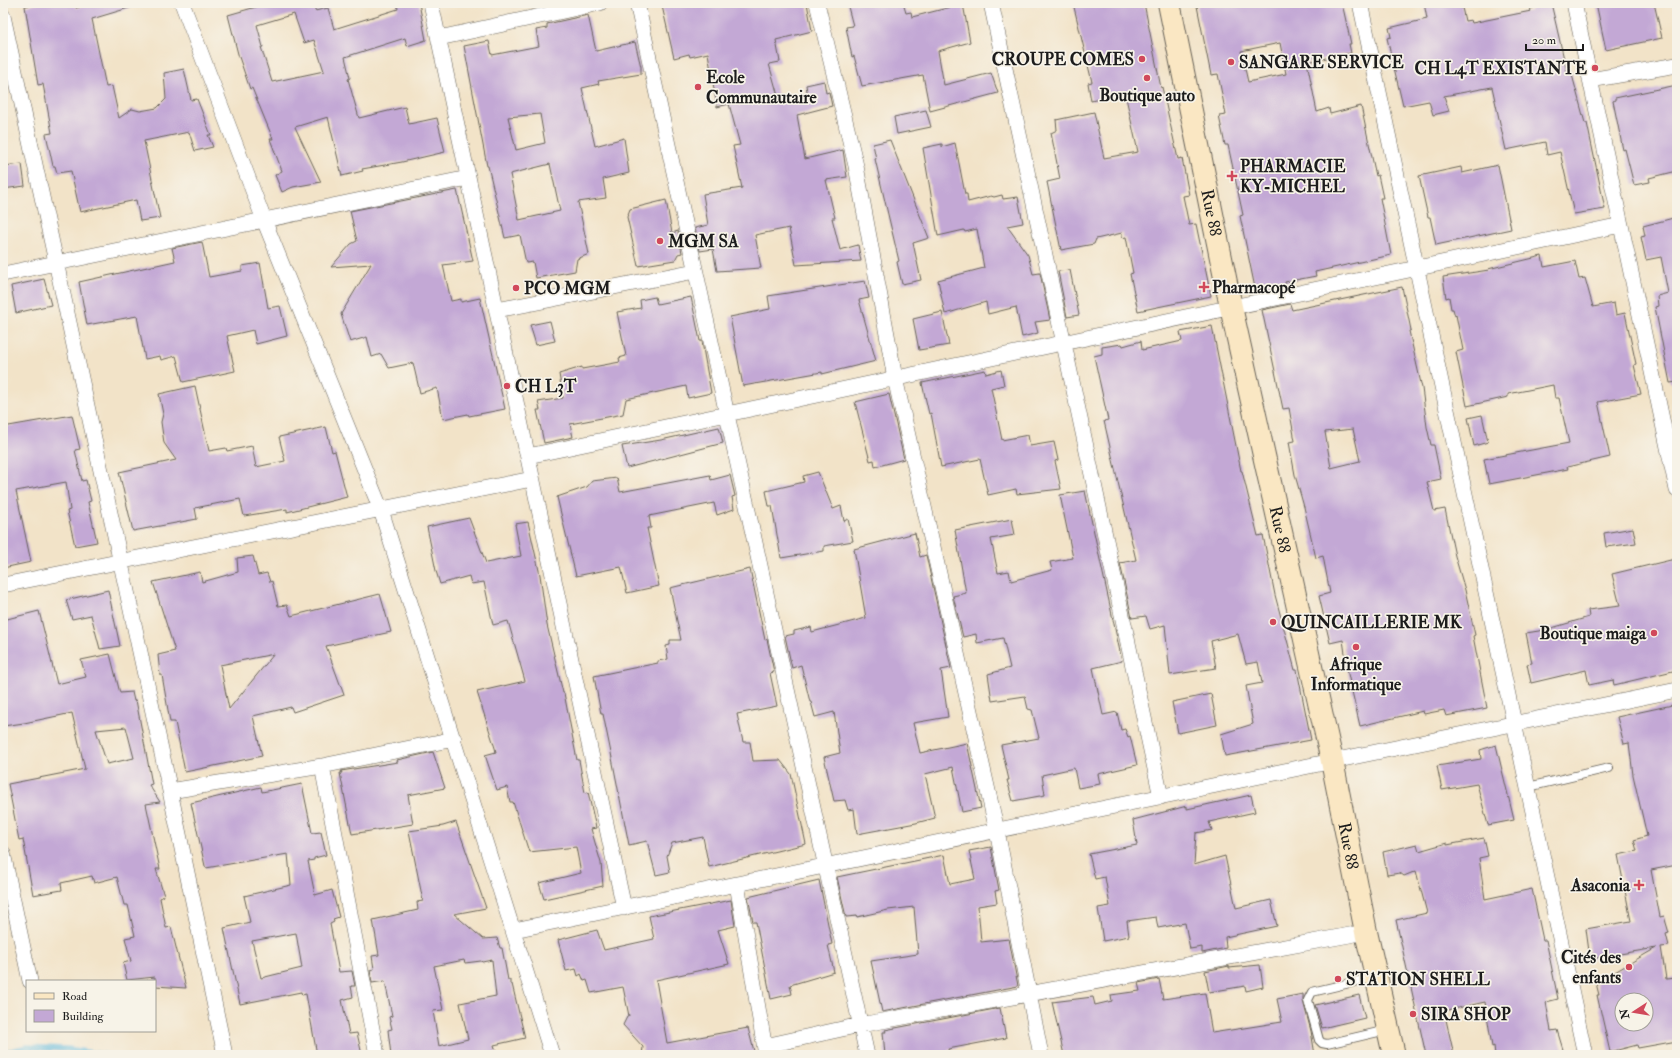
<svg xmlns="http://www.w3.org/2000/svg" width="1680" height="1058" font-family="'IM FELL Double Pica',serif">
<rect width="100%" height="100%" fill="#f7f3e8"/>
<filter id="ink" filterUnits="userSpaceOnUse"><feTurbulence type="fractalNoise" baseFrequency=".025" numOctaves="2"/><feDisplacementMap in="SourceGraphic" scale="8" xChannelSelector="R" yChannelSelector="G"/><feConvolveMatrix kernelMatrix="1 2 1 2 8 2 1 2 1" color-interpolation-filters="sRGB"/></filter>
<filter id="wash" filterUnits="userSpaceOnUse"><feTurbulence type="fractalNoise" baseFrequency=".012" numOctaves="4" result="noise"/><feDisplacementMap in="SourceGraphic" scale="16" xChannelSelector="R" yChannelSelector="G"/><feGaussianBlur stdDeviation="0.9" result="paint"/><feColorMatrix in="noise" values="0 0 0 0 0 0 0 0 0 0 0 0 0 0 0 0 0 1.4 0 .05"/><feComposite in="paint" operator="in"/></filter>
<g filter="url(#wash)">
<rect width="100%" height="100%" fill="#f2e3c8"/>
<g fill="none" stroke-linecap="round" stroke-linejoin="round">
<path stroke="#5db7db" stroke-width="5.5" d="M 3,1053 L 27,1047 L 68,1049 L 105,1055"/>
</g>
<g id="blocks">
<path fill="#c3a8d5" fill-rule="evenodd" d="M 42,3 L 75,3 L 76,8 L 92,3 L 131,3 L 132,7 L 92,19 L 106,87 L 112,86 L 119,118 L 132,109 L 140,111 L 157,108 L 166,99 L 164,73 L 184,69 L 191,100 L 197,99 L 211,135 L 208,135 L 213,147 L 195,151 L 189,132 L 144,141 L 160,218 L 140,221 L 136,200 L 80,212 L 71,171 L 57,173 L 55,166 L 53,166 L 46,134 L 52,133 L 43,84 L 38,85 L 25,6 Z
M 270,3 L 318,3 L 318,7 L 315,8 L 315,11 L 328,8 L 334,29 L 398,9 L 397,3 L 419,3 L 426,40 L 407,46 L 405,38 L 345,57 L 350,78 L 348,79 L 359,118 L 405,107 L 409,124 L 437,118 L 445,152 L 402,162 L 362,169 L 363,171 L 342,176 L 328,117 L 295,127 L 321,182 L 293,187 L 282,192 L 275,175 L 282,171 L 270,139 L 273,139 L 252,88 L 250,89 L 238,54 L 228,15 ZM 294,14 L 304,43 L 314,40 L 324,71 L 272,82 L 261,47 L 263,47 L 257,25 Z
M 664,3 L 807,3 L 812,31 L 776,40 L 780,62 L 769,64 L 780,103 L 808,97 L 806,85 L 824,81 L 826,93 L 829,92 L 832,106 L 797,115 L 805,159 L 843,150 L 847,177 L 826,180 L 835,218 L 832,218 L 840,250 L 858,245 L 861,261 L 796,265 L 789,228 L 755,235 L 761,268 L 717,271 L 713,249 L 700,251 L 695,228 L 708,225 L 703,194 L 742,188 L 733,146 L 740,145 L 729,104 L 717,107 L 708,53 L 690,57 L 689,54 L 674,58 L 662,6 L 664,5 Z
M 847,3 L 903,3 L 906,13 L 911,12 L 912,17 L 963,4 L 970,42 L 938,51 L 944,85 L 991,73 L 998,93 L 930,111 L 923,75 L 862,86 L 854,56 L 852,57 L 846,27 L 853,26 Z
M 1073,3 L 1144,3 L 1161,88 L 1162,87 L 1178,159 L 1182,158 L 1189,195 L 1183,196 L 1189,225 L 1196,224 L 1211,296 L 1138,311 L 1130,274 L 1133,273 L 1126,237 L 1122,238 L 1122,233 L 1096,239 L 1094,244 L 1061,250 L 1047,182 L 1060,179 L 1051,133 L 1057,130 L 1056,120 L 1094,112 L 1104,158 L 1138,152 L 1125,93 L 1091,101 L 1088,83 L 1092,82 Z
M 1199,3 L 1342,3 L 1351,44 L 1349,44 L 1351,53 L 1307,62 L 1317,112 L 1329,108 L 1330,114 L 1361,106 L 1376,176 L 1378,175 L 1383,198 L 1380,198 L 1391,255 L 1315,272 L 1316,276 L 1285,282 L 1286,287 L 1258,293 L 1257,288 L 1255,288 L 1240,216 L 1243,215 L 1228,145 L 1225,145 L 1219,116 L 1226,115 L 1218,74 L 1211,75 L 1197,6 L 1200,5 ZM 1280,43 L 1286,74 L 1248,82 L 1241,51 Z
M 1424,3 L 1461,3 L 1465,21 L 1471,20 L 1472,23 L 1531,11 L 1530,9 L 1536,7 L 1536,6 L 1551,3 L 1567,72 L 1571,71 L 1585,123 L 1587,123 L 1605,209 L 1574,214 L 1560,152 L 1547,155 L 1545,142 L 1506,150 L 1492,87 L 1444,96 L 1449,111 L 1433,115 L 1429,101 L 1403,106 L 1387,38 L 1391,37 L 1389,28 L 1427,19 Z
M 1596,3 L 1654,3 L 1662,38 L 1606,50 Z
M 588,15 L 596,51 L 635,42 L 641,67 L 641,74 L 598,81 L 599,84 L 582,88 L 595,146 L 624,138 L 629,173 L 603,179 L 606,198 L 578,202 L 589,254 L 577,259 L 575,271 L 536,278 L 533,262 L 526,263 L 520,235 L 505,238 L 488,166 L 487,166 L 464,46 L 489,41 L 492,55 L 539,46 L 536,30 L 547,28 L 547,24 ZM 540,114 L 545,143 L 516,150 L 508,117 ZM 550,164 L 560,211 L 519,220 L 510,174 Z
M 1677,85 L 1677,171 L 1649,178 L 1650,182 L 1634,185 L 1625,149 L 1623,150 L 1613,101 L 1615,100 L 1615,98 Z
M 926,110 L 931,127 L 897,134 L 894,117 Z
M 890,140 L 929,238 L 913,243 L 921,280 L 902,284 L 897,262 L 899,261 L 875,159 L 876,159 L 873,144 Z
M 955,143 L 965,194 L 967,194 L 968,202 L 991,196 L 994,197 L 1002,195 L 1003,199 L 1018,197 L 1023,223 L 1007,226 L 1028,255 L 1033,274 L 1040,273 L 1050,320 L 1035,322 L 1038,333 L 1022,337 L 1016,307 L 988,314 L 986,302 L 945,314 L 938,280 L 984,268 L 977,229 L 965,232 L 964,230 L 938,236 L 923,148 L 942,144 L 942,147 Z
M 22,164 L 25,186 L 3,189 L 3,166 Z
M 1498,165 L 1511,229 L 1436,245 L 1430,217 L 1428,217 L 1419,176 L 1461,167 L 1462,173 Z
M 457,190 L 473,261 L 443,265 L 451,301 L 461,299 L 461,302 L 480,298 L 505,409 L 469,416 L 468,414 L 443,419 L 437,388 L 420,393 L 413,363 L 389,368 L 381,354 L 372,357 L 367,337 L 350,342 L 341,314 L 371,264 L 331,267 L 351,244 L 357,241 L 350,211 Z
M 666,200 L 672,233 L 678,231 L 682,253 L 678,254 L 675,260 L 638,266 L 627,217 L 630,209 Z
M 1677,217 L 1677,382 L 1670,383 L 1655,307 L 1658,306 L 1657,296 L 1668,293 L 1661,257 L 1646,260 L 1641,237 L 1645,236 L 1643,226 Z
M 202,242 L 209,277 L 242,271 L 242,266 L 260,263 L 268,308 L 280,306 L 287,336 L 256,344 L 253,330 L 227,336 L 235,371 L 183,382 L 176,356 L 161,360 L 160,356 L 145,359 L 137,316 L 87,325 L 79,282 L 175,261 L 172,248 Z
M 1542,256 L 1544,267 L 1575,261 L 1579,279 L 1585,278 L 1593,307 L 1614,303 L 1616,315 L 1625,313 L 1636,364 L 1634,365 L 1641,394 L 1598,402 L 1610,457 L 1567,467 L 1568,469 L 1489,484 L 1484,459 L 1569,443 L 1559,398 L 1555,398 L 1553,385 L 1508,394 L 1508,397 L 1467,406 L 1456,352 L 1463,350 L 1456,315 L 1455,316 L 1453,309 L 1451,309 L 1449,297 L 1446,298 L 1443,277 L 1489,270 L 1488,269 Z
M 1070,270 L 1079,315 L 1067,317 L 1058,271 Z
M 44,279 L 51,305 L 16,313 L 11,286 Z
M 865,281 L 869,298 L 859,300 L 876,361 L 822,374 L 822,372 L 743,386 L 730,317 L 770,309 L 768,296 Z
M 1402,287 L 1411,330 L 1409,331 L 1422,388 L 1427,427 L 1431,445 L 1434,445 L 1441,479 L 1427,482 L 1434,511 L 1445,509 L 1455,556 L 1465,590 L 1475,635 L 1473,636 L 1487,708 L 1446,716 L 1444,710 L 1424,714 L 1423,711 L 1360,726 L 1348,674 L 1343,640 L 1330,643 L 1319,596 L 1330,593 L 1323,556 L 1316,558 L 1304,507 L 1295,475 L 1289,442 L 1295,441 L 1289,408 L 1283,409 L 1262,310 L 1290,304 L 1292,310 ZM 1353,429 L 1360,461 L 1331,468 L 1325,432 Z
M 655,297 L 657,304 L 691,297 L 700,341 L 702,341 L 704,354 L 711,393 L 688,398 L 686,386 L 626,399 L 623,414 L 570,424 L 573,437 L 544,443 L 537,410 L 540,410 L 538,402 L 563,398 L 559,374 L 582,367 L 582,369 L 620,362 L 619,358 L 626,356 L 617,312 L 641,308 L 640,300 Z
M 942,312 L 949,345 L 919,350 L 913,319 Z
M 550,321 L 555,341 L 536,345 L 530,325 Z
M 1212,326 L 1241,471 L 1242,471 L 1258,536 L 1263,535 L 1275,595 L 1295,670 L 1297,670 L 1311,740 L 1225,756 L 1221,734 L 1253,724 L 1246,686 L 1262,683 L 1258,662 L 1246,664 L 1238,634 L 1211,641 L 1216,668 L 1170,675 L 1165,625 L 1150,629 L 1146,616 L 1132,618 L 1120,563 L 1136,560 L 1104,421 L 1108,420 L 1094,356 L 1102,354 L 1102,347 L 1122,344 L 1123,346 L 1141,341 L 1142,350 L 1182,341 L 1180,332 Z
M 985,370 L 986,374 L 1001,370 L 1004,385 L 991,388 L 1002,440 L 1028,435 L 1030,446 L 1054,442 L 1058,460 L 1055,461 L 1061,489 L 1017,494 L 1016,489 L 988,495 L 980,459 L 941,467 L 931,413 L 929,414 L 922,383 Z
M 195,386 L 209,451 L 226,448 L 227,451 L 252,446 L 256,467 L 285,461 L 279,437 L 326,427 L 332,452 L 335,451 L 347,497 L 287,512 L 287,509 L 244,516 L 240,499 L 195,508 L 197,519 L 133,531 L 119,472 L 176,460 L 164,443 L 161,422 L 163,414 L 159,394 Z
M 889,394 L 904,459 L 875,467 L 874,460 L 870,461 L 855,402 Z
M 72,415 L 80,449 L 75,450 L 82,481 L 86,480 L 91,501 L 88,502 L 97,542 L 75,546 L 67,511 L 70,510 L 66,482 L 16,491 L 31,562 L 3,568 L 3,427 Z
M 1482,415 L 1488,442 L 1474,446 L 1468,418 Z
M 719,427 L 723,443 L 627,468 L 622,446 L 661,440 Z
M 818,472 L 833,509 L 841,506 L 844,521 L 848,519 L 853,541 L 824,546 L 824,551 L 781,558 L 772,506 L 769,506 L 766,491 L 804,482 L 803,476 Z
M 710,475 L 711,480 L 730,475 L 735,496 L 732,497 L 734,509 L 717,515 L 714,503 L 649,516 L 651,528 L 647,528 L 659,586 L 627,593 L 621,567 L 576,576 L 557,497 L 587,487 L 592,481 L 617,478 L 620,492 Z
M 1085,491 L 1122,661 L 1093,668 L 1103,715 L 1117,712 L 1121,730 L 1125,729 L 1128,737 L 1130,736 L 1137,765 L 1098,774 L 1100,784 L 1078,788 L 1074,768 L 1042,775 L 1045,795 L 1013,801 L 1007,780 L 1009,780 L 1001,745 L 1039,738 L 1032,710 L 1028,709 L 1025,696 L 992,701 L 988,674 L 1010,668 L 1003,638 L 977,643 L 976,634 L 963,637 L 953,596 L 966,593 L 955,530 L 1012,519 L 1015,535 L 991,539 L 998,573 L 1009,571 L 1011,581 L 1052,570 L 1050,562 L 1073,558 L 1060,495 Z
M 469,518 L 486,563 L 521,556 L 515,524 L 528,522 L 540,575 L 547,625 L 563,693 L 564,693 L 577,760 L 579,760 L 585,793 L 588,792 L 596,828 L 591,829 L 601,863 L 603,886 L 544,899 L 539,883 L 581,873 L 576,847 L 529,852 L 513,802 L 510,802 L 507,787 L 497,790 L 485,755 L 496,752 L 495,748 L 477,692 L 525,681 L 508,621 L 493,625 L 484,582 L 471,584 L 469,576 L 440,584 L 436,571 L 427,527 Z
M 1633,528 L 1636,543 L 1606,547 L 1604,533 Z
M 915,533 L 920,557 L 926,555 L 951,668 L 941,670 L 948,717 L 913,723 L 920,753 L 967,743 L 981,808 L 962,812 L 953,767 L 925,774 L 935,818 L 916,823 L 857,834 L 854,809 L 848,810 L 845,800 L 834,801 L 824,757 L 840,753 L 834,712 L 815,717 L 811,702 L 810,702 L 801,665 L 792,668 L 785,636 L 794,634 L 794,631 L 811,627 L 812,632 L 866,618 L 854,549 Z
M 253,556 L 258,575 L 267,573 L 270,582 L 272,581 L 278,606 L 287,605 L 291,616 L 380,594 L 391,632 L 326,646 L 344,695 L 293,712 L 291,707 L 253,716 L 262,756 L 185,772 L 175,722 L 170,722 L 162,675 L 160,675 L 158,655 L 175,651 L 153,582 L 200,572 L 202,582 L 238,572 L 237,558 ZM 274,654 L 229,709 L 220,665 Z
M 1675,559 L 1677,570 L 1677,670 L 1614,685 L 1613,680 L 1589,685 L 1586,670 L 1531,683 L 1527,664 L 1532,663 L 1526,633 L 1545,630 L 1589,617 L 1588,610 L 1620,606 L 1612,574 Z
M 750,569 L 765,640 L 767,639 L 774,672 L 770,673 L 777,706 L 737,714 L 743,742 L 750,742 L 753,761 L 780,760 L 791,774 L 806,844 L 709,867 L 703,837 L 672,843 L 667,856 L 670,872 L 656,875 L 647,841 L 629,845 L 611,753 L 603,714 L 601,714 L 594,676 L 658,663 L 658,661 L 668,659 L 666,646 L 670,645 L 670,640 L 681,640 L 670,588 Z
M 108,590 L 120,646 L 100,649 L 91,615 L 72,619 L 66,600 Z
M 39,611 L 57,684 L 86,677 L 81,660 L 110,654 L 120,693 L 132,692 L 134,701 L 136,700 L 152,784 L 149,785 L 160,802 L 146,804 L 160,869 L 156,869 L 164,896 L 160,898 L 166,928 L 171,927 L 186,988 L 155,986 L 155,977 L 127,980 L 123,963 L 131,961 L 125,938 L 135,936 L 128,905 L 124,905 L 117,877 L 94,883 L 92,876 L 61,883 L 62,890 L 33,895 L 23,839 L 19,840 L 8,784 L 85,769 L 72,713 L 24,723 L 3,726 L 3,620 ZM 126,727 L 134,758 L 107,764 L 96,730 Z
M 1211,694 L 1217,725 L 1178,733 L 1172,702 Z
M 1677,704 L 1677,865 L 1651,870 L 1660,917 L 1664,916 L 1669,933 L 1666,934 L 1669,946 L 1661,947 L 1666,979 L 1675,978 L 1677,996 L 1677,1041 L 1638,1048 L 1637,1045 L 1610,1052 L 1597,995 L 1599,995 L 1596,983 L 1656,948 L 1590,959 L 1586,929 L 1631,921 L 1618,855 L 1637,851 L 1634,840 L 1647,836 L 1633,775 L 1629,743 L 1624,744 L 1617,717 ZM 1622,1000 L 1646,1000 L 1646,1024 L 1622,1024 Z
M 1496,745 L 1514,820 L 1488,825 L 1477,784 L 1442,790 L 1437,766 L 1481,759 L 1480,750 Z
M 433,752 L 445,788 L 408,795 L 413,824 L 352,834 L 340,773 L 342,773 L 341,771 L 398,762 L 397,760 Z
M 302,784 L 312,833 L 321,832 L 326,855 L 314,858 L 314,860 L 308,861 L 315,895 L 332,890 L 339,917 L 333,919 L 334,922 L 330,924 L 339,972 L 352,971 L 355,986 L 351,986 L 353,997 L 342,1000 L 349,1034 L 357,1033 L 362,1055 L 317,1055 L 306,994 L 302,995 L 301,992 L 240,1004 L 224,928 L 250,922 L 244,896 L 291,885 L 288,854 L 206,868 L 205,866 L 191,803 L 261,787 L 262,792 ZM 296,933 L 302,968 L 261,978 L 252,941 Z
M 1251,795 L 1255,812 L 1209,822 L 1212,830 L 1196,833 L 1194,865 L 1225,856 L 1236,908 L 1271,900 L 1277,926 L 1225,937 L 1226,948 L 1202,953 L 1202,947 L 1190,949 L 1185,923 L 1158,928 L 1156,917 L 1127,921 L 1129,936 L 1103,941 L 1098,908 L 1110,906 L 1105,877 L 1095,879 L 1089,854 L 1137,845 L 1133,820 L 1187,806 L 1187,809 Z
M 456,822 L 486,908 L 454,914 L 483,939 L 497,938 L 500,948 L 502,948 L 508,980 L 510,980 L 510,984 L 512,984 L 525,1038 L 494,1045 L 497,1055 L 391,1055 L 388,1030 L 392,1029 L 389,1017 L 392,1016 L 385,981 L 372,983 L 370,970 L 374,969 L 372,956 L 379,955 L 373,920 L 418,910 L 417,902 L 423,901 L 409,831 L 443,826 ZM 464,960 L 465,963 L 481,961 L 482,962 L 492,960 L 496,996 L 460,1003 L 468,1039 L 439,1046 L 433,1011 L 443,1010 L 434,966 Z
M 1484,838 L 1488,856 L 1479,858 L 1485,899 L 1532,889 L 1543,940 L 1546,940 L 1558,999 L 1546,1002 L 1551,1031 L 1557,1030 L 1564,1053 L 1553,1055 L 1495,1055 L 1494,1046 L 1492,1047 L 1485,1002 L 1444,1011 L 1454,1055 L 1426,1055 L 1396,920 L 1427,913 L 1416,871 L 1404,876 L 1400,873 L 1387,875 L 1383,852 L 1417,844 L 1419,851 L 1447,843 L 1447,845 Z
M 991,847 L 999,890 L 995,891 L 997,903 L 978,906 L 981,942 L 1009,939 L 1018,986 L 882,1012 L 871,961 L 918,954 L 914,907 L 888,910 L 857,917 L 857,916 L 846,917 L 837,877 L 944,855 L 950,884 L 975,879 L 969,851 Z
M 819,880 L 832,944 L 828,945 L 834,972 L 790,985 L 792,994 L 771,999 L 756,922 L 753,922 L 748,897 Z
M 731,900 L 735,926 L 718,930 L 729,964 L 656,980 L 667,1043 L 748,1028 L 755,1055 L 642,1055 L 643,1047 L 623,1025 L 627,1017 L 629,1016 L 623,987 L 591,993 L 587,980 L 584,981 L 581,974 L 578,976 L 576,969 L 566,971 L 558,940 L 597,930 L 604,950 L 654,939 L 649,916 Z
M 1260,965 L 1263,987 L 1246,991 L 1245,986 L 1209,992 L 1205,971 L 1229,966 L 1229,968 Z
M 1159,979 L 1163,999 L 1205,993 L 1212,1033 L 1282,1022 L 1277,999 L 1303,994 L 1303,1001 L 1311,1031 L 1315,1055 L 1064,1055 L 1052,1002 L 1093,997 L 1095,1005 L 1112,1001 L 1111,995 L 1140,991 L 1138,983 Z
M 1359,995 L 1365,1018 L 1322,1028 L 1315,1005 Z
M 1000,1008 L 1006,1038 L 948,1049 L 949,1053 L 933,1055 L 885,1055 L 883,1032 L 886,1032 L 885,1030 Z"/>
</g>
</g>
<g filter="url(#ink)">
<use href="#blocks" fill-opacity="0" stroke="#676258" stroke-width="1"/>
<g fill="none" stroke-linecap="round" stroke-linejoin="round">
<defs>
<path id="lane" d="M 1528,787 L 1609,768
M 1375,977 L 1312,992 L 1308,1000 L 1319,1040 L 1322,1043 L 1327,1044 L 1387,1030"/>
<path id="street" d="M 182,3 L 264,220 L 381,510 L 552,1055
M 431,3 L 624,908
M 637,3 L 867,1055
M 817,3 L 856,166 L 895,378 L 997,831 L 1041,1055
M 991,3 L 1161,797
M 1360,3 L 1585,1055
M 1574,3 L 1677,490
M 3,16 L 170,791 L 225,1055
M 439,38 L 600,3
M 1590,80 L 1677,65
M 3,274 L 468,178
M 497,310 L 695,271
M 528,456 L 1621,225
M 3,585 L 532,479
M 322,766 L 377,1055
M 170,791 L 322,766 L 454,739
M 3,853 L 30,981
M 737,884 L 766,1055
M 514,930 L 1677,690
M 765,1046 L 860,1025 L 1366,932"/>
<g id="secondary">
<path id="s1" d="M 1169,3 L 1231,307 L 1332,761 L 1366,932 L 1394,1055"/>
</g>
</defs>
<use href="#lane" stroke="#676258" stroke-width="10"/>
<use href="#street" stroke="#676258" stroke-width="16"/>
<use href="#secondary" stroke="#676258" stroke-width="24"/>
<use href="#lane" stroke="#fff" stroke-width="8"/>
<use href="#street" stroke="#fff" stroke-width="15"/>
<use href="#secondary" stroke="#fae7c3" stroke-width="22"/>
</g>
</g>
<g fill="#d1495b" stroke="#f7f3e8" stroke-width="1.5">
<circle cx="1142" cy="59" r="4"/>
<circle cx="1231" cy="62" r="4"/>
<circle cx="1595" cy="68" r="4"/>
<circle cx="1147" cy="78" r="4"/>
<circle cx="698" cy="87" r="4"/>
<path d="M1230 170h4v4h4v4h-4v4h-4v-4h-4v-4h4z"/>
<circle cx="660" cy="241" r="4"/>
<path d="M1202 281h4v4h4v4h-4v4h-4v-4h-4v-4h4z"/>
<circle cx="516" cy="288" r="4"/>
<circle cx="507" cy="386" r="4"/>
<circle cx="1273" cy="622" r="4"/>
<circle cx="1654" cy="633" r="4"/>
<circle cx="1356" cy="647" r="4"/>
<path d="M1637 879h4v4h4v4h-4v4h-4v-4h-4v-4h4z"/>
<circle cx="1629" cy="967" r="4"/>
<circle cx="1338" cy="979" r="4"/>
<circle cx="1413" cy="1014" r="4"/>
</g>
<g text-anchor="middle" stroke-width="3.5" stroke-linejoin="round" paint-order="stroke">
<g font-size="17" font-weight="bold" fill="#1c1c1c" stroke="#f7f3e8" text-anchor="start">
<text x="1134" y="65" text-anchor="end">CROUPE COMES</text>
<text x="1239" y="68">SANGARE SERVICE</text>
<text x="1587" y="74" text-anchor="end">CH L4T EXISTANTE</text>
<text x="706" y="83">Ecole<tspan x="706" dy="20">Communautaire</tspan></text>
<text x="1147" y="101" text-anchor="middle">Boutique auto</text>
<text x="1240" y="172">PHARMACIE<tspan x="1240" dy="20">KY-MICHEL</tspan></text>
<text x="668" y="247">MGM SA</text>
<text x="1212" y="293">Pharmacopé</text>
<text x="524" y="294">PCO MGM</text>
<text x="515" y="392">CH L3T</text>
<text x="1281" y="628">QUINCAILLERIE MK</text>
<text x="1646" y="639" text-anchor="end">Boutique maiga</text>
<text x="1356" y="670" text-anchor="middle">Afrique<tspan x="1356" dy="20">Informatique</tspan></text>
<text x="1630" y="891" text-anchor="end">Asaconia</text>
<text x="1621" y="963" text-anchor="end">Cités des<tspan x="1621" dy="20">enfants</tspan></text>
<text x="1346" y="985">STATION SHELL</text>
<text x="1421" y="1020">SIRA SHOP</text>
</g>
<g font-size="17" fill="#1c1c1c" stroke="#f7f3e8">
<text dy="6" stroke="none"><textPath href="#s1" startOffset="214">Rue 88</textPath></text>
<text dy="6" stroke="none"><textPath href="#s1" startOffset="538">Rue 88</textPath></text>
<text dy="6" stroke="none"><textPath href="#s1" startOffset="862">Rue 88</textPath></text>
</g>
</g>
<rect width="1680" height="1058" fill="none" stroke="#f7f3e8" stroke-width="16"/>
<rect x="26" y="980" width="130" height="52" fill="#f7f3e8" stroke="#9f9d96"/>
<rect x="34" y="993" width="20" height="6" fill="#fae7c3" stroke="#9f9d96"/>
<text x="62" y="1000" font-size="12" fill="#1c1c1c">Road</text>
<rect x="34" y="1010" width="20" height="12" fill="#c3a8d5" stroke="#9f9d96"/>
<text x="62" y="1020" font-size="12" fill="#1c1c1c">Building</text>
<g transform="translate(1634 1012) rotate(258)"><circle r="19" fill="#f7f3e8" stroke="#9f9d96"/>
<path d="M0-3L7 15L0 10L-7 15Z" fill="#d1495b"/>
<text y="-6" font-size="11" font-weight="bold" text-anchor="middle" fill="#1c1c1c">N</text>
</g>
<path d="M1526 44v6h57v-6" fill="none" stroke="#1c1c1c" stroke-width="2"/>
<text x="1532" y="44" font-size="12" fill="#1c1c1c" stroke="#f7f3e8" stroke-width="3" paint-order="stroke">20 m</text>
</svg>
